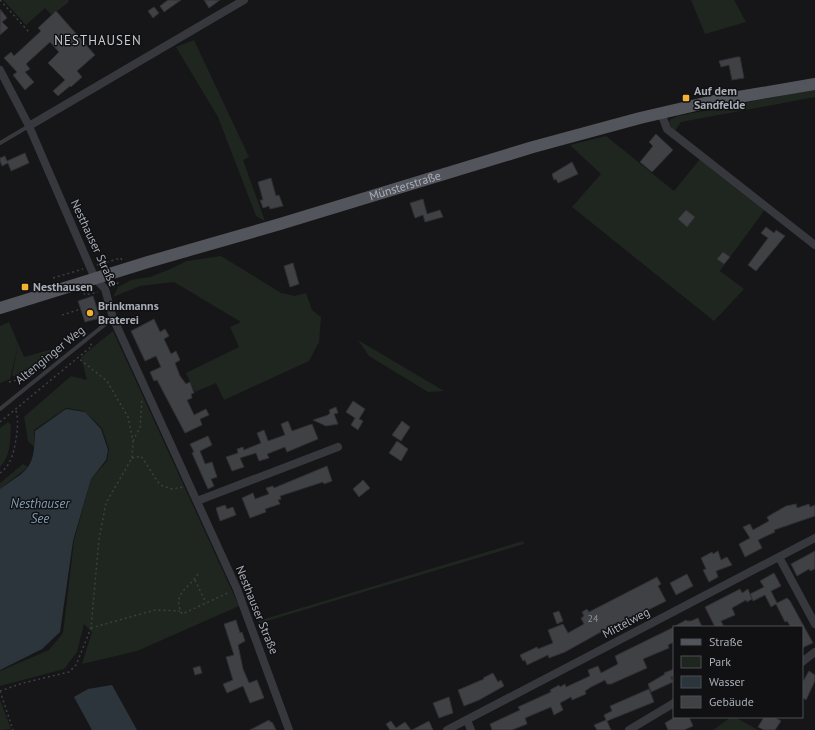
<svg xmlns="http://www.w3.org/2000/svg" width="815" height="730" font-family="'PT Sans',sans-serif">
<rect width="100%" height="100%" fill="#161618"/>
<path fill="#1e261f" d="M 3,0 L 68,0 L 69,2 L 52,15 L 45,8 L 26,25 Z
M 691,0 L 734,0 L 746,22 L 705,34 Z
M 194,40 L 249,157 L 243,160 L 265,221 L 256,216 L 218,117 L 176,47 Z
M 815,89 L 815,97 L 681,122 L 675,131 L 668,123 L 671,119 L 678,116 Z
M 606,136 L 674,191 L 700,159 L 766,208 L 720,271 L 744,289 L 714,321 L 572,207 L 601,174 L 570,145 Z
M 221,256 L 281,293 L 295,296 L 306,293 L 312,310 L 321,317 L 319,342 L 309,361 L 224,400 L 216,383 L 195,392 L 186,373 L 239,347 L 230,327 L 241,322 L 174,282 L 140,286 L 113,297 L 118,287 L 131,280 L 150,277 L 168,270 L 187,261 Z
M 9,322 L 24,357 L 64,346 C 61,356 35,372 25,376 C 21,377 16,376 12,376 L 18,345 L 10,379 L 0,383 L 0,326 Z
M 113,331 L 239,606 L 137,651 L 82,664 L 92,632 L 84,624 L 77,652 L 64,669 L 0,686 L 0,671 L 49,650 L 63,633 L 74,541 L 91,479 L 107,461 L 109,449 L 102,428 L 84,411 L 66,408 L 34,430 L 34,447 L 28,441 L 24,417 L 71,376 L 87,380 L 81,357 Z
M 358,340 L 444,391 L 428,392 L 369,356 Z
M 8,422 L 11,425 C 10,441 11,455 0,467 L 0,428 Z
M 23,464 L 28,467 L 0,489 L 0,483 Z
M 523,541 L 524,544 L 260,623 L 258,621 Z
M 0,700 L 11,729 L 0,730 Z
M 731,717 L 735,717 L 758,730 L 713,730 Z"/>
<path fill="#2c353c" d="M 66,409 L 85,412 L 101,429 L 108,450 L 106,460 L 91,479 L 73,541 L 60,632 L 42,649 L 0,670 L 0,489 C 30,468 34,469 35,431 Z
M 112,685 L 137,730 L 92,730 L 74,697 L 88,689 Z"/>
<path fill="#404145" stroke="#303034" d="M 168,0 L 181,0 L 164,12 L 160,6 Z
M 204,0 L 220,0 L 209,8 Z
M 154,7 L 159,13 L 153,18 L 148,11 Z
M 0,9 L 7,18 L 2,22 L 8,28 L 0,35 Z
M 56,11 L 95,55 L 77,71 L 82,77 L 71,87 L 70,86 L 58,96 L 53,91 L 65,80 L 48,63 L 59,52 L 50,42 L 26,64 L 30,69 L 25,72 L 34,82 L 25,90 L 13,75 L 17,72 L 4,58 L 11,52 L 14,56 L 41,31 L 38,28 Z
M 737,57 L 740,57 L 744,78 L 732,80 L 729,65 L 721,67 L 719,61 Z
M 656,134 L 673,150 L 652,172 L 640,162 L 653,146 L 649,142 Z
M 25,153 L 29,163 L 11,171 L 8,163 L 2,166 L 0,161 L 0,158 L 5,156 L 7,161 Z
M 572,162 L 578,174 L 558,183 L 556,179 L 554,180 L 552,174 Z
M 271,178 L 276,196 L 279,195 L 283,206 L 270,209 L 269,206 L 263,208 L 260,200 L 263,200 L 258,182 Z
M 423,199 L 427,214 L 440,210 L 443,217 L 425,222 L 423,215 L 415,218 L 410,203 Z
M 686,210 L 695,217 L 687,227 L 678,219 Z
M 766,227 L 774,233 L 776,230 L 785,236 L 756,271 L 748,265 L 768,238 L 761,233 Z
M 723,252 L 730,257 L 724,264 L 717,259 Z
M 293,263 L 299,284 L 290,287 L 284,266 Z
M 93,296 L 100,318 L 85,322 L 78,301 Z
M 154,319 L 160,332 L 165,329 L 169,336 L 164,339 L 171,354 L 176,351 L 180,360 L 175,363 L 180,376 L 186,384 L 190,382 L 194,393 L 191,394 L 192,398 L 187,400 L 194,415 L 206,409 L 209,415 L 200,419 L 202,425 L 185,433 L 157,380 L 154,381 L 150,372 L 161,367 L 156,356 L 145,361 L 131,331 Z
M 353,401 L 365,409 L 359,419 L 363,421 L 358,430 L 351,425 L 355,418 L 346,412 Z
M 336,407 L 338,413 L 334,414 L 338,424 L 326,426 L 313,420 L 328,415 L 330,413 L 329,410 Z
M 288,421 L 292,431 L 312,424 L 318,439 L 287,452 L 285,447 L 267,454 L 269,458 L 259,461 L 256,453 L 240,458 L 244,467 L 232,471 L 226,457 L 238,453 L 237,449 L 243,447 L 244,450 L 261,443 L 257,433 L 264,430 L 268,441 L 285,435 L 281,424 Z
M 402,421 L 410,427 L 401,441 L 392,435 Z
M 208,436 L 212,445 L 200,451 L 205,464 L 212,462 L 217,477 L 211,479 L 214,486 L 208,489 L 192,453 L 194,452 L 190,444 Z
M 397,441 L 408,449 L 401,461 L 389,453 Z
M 327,466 L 332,481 L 324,484 L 323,482 L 280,496 L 281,499 L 278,500 L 280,504 L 265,509 L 266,512 L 250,518 L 242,498 L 253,493 L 255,499 L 269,494 L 266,488 L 273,486 L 274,488 Z
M 363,480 L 370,488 L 359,497 L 353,489 Z
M 796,504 L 797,508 L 809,504 L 810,507 L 815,505 L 815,516 L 774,530 L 775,532 L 758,540 L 762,548 L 745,557 L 739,544 L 750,538 L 743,527 L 750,524 L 753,530 L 769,521 L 767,517 L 786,506 Z
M 225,505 L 227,509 L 233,507 L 236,515 L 220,521 L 216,508 Z
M 718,551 L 721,560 L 727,557 L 732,565 L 716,571 L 718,577 L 709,582 L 703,570 L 706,569 L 701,558 L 712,552 L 713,554 Z
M 815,551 L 815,569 L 810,571 L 809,569 L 797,576 L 791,564 Z
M 774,573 L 781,586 L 771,591 L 777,603 L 787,598 L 790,601 L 813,643 L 806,646 L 802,648 L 802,627 L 791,627 L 787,621 L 785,622 L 776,604 L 771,607 L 765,595 L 753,601 L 750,594 L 764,587 L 760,581 Z
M 687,574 L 693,586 L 676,595 L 670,583 Z
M 657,577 L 661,584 L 658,586 L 666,601 L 636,616 L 634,620 L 628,620 L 618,626 L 617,623 L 565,652 L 549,658 L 548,655 L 527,665 L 525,660 L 523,661 L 520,655 L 537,647 L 538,649 L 553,643 L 548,630 L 563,624 L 568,633 L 584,624 L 581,618 L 584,616 L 582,612 L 587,609 L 589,612 Z
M 740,589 L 742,593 L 748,589 L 752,599 L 747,602 L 746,600 L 732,608 L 735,615 L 721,621 L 724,627 L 715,627 L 705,607 Z
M 559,611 L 563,621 L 557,624 L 553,613 Z
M 698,618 L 702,627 L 673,627 L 686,620 L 687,621 L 691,621 Z
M 236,620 L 240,633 L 242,632 L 245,641 L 238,645 L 243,669 L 249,683 L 257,680 L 264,698 L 250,703 L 243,686 L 227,693 L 223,684 L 233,680 L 226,657 L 234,655 L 224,624 Z
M 674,627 L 674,642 L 668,645 L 669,648 L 643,659 L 647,668 L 611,684 L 607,684 L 605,680 L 591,687 L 585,691 L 586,694 L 572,700 L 571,697 L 560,703 L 563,710 L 554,715 L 551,707 L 525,718 L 527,724 L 512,730 L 492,730 L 490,724 L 520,710 L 518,707 L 551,692 L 550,690 L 559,685 L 560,687 L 565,684 L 566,687 L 590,676 L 588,670 L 598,666 L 601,673 L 618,664 L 615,656 Z
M 200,666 L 202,673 L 195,675 L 193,668 Z
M 674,669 L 674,676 L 671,677 L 673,682 L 651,692 L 648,684 L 665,674 L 664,673 Z
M 809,671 L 815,675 L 815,681 L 806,700 L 802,697 L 802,683 Z
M 493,673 L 498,682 L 501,680 L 504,686 L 479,700 L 464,706 L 458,690 L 484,679 L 483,678 Z
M 649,689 L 654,702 L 607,721 L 611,730 L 597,730 L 594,725 L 606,720 L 604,715 L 612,711 L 610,706 Z
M 449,697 L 453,713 L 439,718 L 433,703 Z
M 675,717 L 689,717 L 693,726 L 684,730 L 668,730 L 665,723 Z
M 764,717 L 774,717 L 781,721 L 775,730 L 764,730 L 758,727 Z
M 269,720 L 270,722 L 272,722 L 276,730 L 250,730 Z
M 391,721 L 396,728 L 405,722 L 411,730 L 390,730 L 386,724 Z
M 429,721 L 433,730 L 412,730 Z"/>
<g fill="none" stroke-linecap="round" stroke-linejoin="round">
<path stroke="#3d3f44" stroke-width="1.5" stroke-dasharray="2 3" stroke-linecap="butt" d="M 0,0 L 29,32
M 97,265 L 121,258 L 122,261
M 53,278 L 83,269
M 113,287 L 119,282
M 84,293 L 85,295 L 98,292
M 62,315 L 81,309
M 9,382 L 30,377
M 0,422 L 92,346 L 90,343
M 133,441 L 140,427 L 142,400
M 132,458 L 141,456 L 160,485 L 172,489 L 183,487
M 0,473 C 4,470 8,466 10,461 C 15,452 21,418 15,409
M 198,574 C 190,588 171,593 182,614 L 230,592
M 195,580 L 206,603
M 91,628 L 155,610 L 180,611
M 0,691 L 23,683 L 69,672 L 76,665 L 91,628 L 99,539 L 106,503 L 132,458 L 133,441 L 128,417 L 107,381 L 78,358
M 0,691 L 13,730"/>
<path stroke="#37383d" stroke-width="4" d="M 0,143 L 29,126
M 0,409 L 113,318"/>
<path stroke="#37383d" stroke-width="8" d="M 0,70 L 29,126 L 90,267 L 95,278 L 105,289 L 113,318 L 237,589 L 289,730
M 661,113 L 667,129 L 815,245
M 29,126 L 244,0
M 197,501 L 338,447
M 779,557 L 815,624
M 802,662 L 815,652
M 467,720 L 471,730
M 447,730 L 815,538
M 629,730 L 674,703"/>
<path stroke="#53555c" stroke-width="12" id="s1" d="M 0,308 L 148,262 L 280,224 L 533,147 L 640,118 L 709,102 L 815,84"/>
</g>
<g fill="#f2b134" stroke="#111113" stroke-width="1.5">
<rect x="682" y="94" width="8" height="8" rx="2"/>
<rect x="21" y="283" width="8" height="8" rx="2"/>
<circle cx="90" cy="313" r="4"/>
</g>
<g text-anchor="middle" stroke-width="3" stroke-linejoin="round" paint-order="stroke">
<g font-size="10" fill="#8e929b">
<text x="593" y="622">24</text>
</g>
<g font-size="12" font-weight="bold" fill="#a8adb8" stroke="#111113" text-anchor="start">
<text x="694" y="95">Auf dem<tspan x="694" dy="14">Sandfelde</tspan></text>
<text x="33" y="291">Nesthausen</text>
<text x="98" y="310">Brinkmanns<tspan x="98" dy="14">Braterei</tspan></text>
</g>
<g font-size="12" fill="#a8adb8" stroke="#111113">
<text dy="4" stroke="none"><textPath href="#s1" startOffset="423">Münsterstraße</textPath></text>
<text transform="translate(94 243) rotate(65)" y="4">Nesthauser Straße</text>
<text transform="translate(50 355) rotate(-39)" y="4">Altenginger Weg</text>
<text transform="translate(257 610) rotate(68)" y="4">Nesthauser Straße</text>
<text transform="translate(626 623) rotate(-28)" y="4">Mittelweg</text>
</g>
<g font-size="13" letter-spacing="1" fill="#c9ccd4" stroke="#111113">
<text x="98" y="45">NESTHAUSEN</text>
</g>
<g font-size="13" font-style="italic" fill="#7f9bb3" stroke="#111113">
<text x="40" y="508">Nesthauser<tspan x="40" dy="15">See</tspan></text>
</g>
</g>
<rect x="673" y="626" width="130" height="92" fill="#111113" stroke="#4d4f55"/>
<rect x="681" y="639" width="20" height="6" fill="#53555c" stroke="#4d4f55"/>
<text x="709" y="646" font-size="12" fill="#a8adb8">Straße</text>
<rect x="681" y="656" width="20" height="12" fill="#1e261f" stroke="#4d4f55"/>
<text x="709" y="666" font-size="12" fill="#a8adb8">Park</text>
<rect x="681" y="676" width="20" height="12" fill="#2c353c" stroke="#4d4f55"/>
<text x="709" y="686" font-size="12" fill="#a8adb8">Wasser</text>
<rect x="681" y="696" width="20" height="12" fill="#404145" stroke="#4d4f55"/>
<text x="709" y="706" font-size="12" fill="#a8adb8">Gebäude</text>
</svg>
